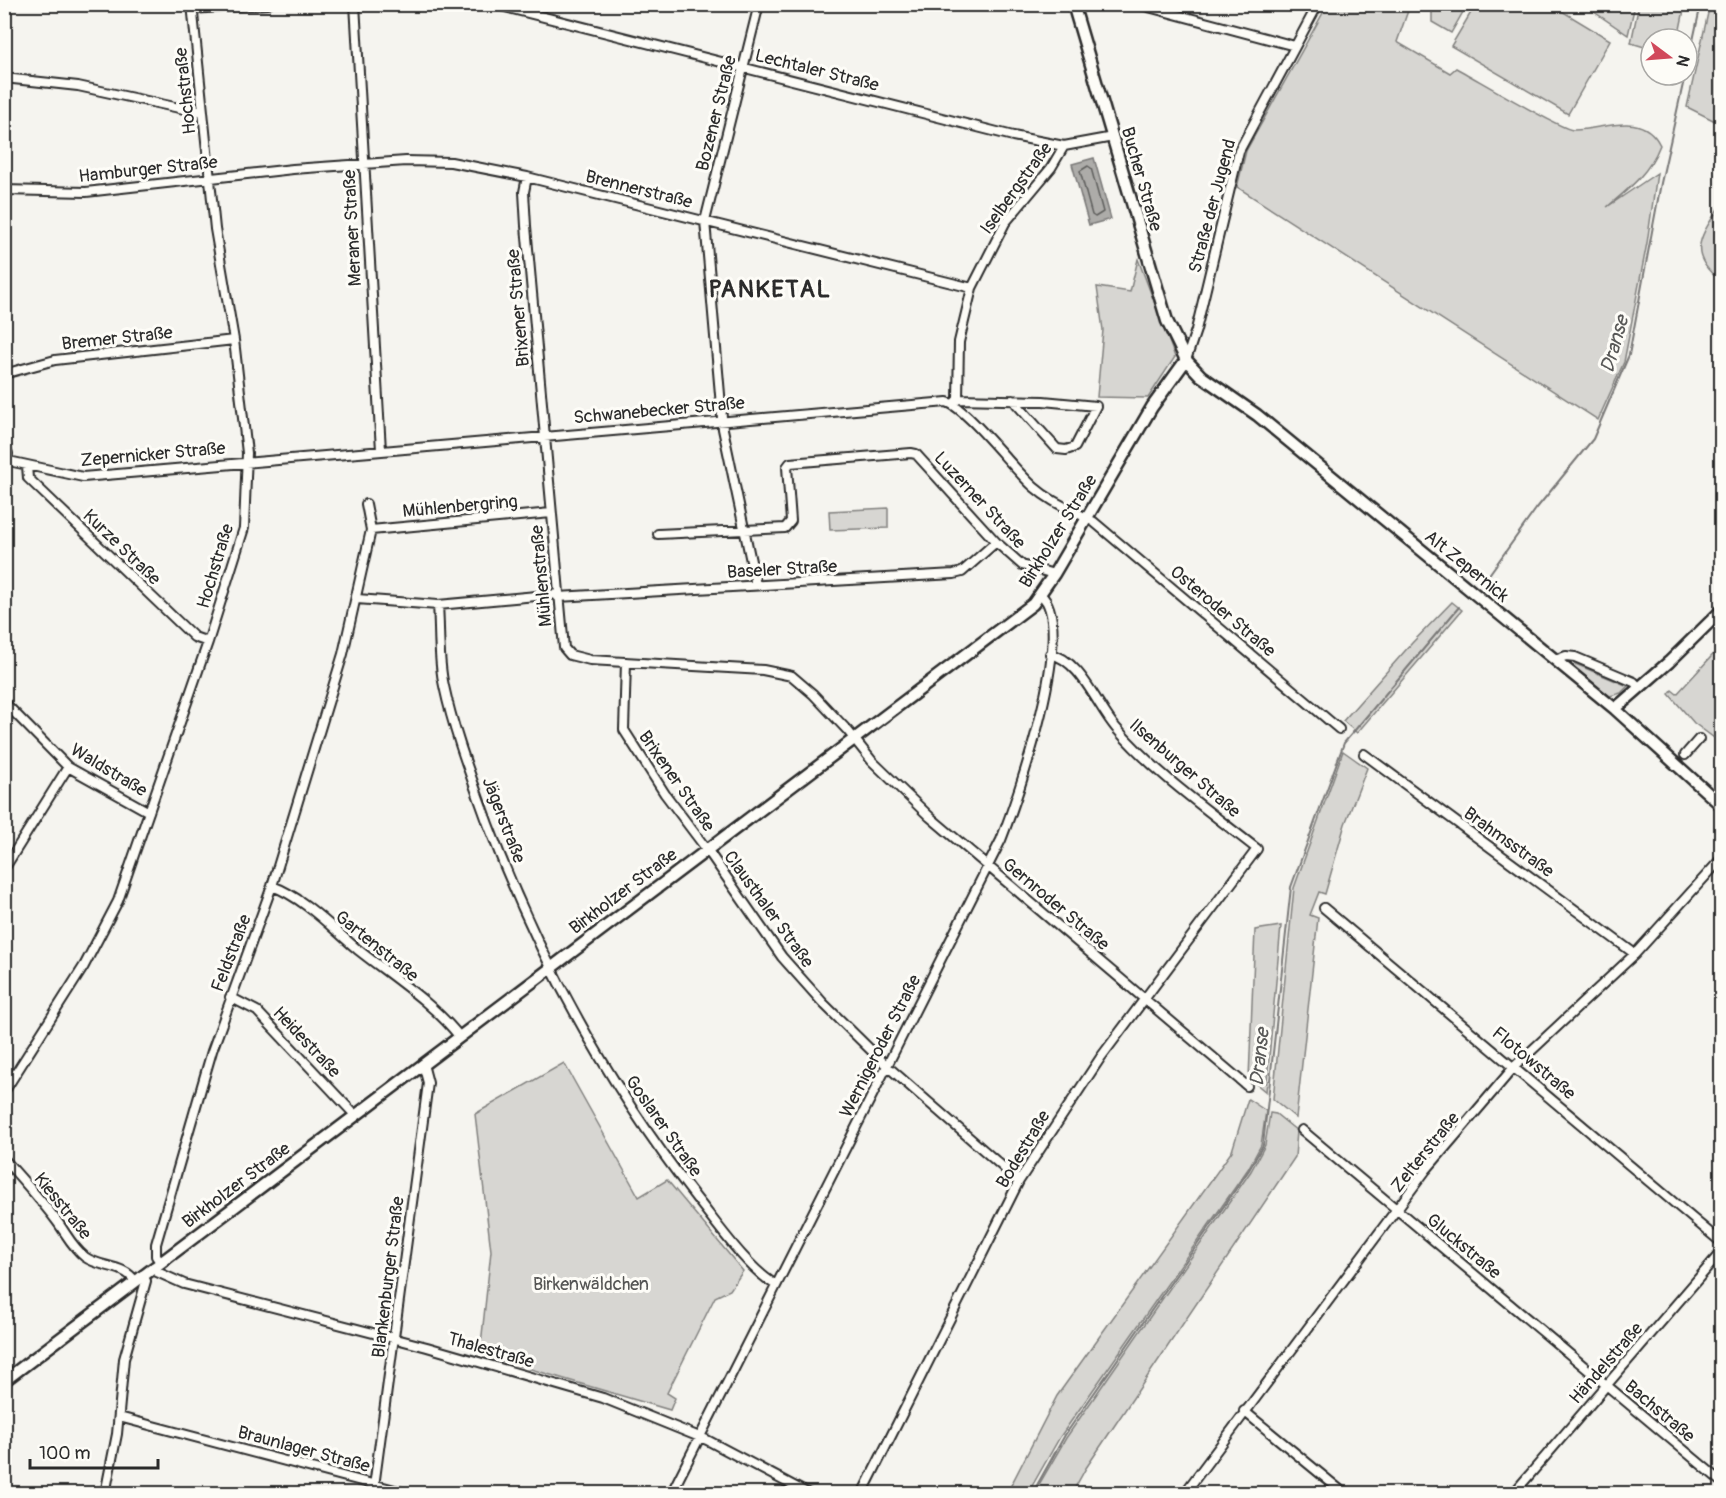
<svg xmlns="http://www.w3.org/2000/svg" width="1726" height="1498" font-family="Pangolin,sans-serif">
<rect width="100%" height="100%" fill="#f5f4ef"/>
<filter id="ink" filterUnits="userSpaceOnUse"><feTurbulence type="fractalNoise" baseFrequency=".0167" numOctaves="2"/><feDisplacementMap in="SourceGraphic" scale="12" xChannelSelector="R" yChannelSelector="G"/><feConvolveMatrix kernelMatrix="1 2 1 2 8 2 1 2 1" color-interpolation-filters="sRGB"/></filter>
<g filter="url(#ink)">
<path fill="#d7d6d2" stroke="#81807e" stroke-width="1.5" d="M 1328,4 L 1410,5 L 1397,42 L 1450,73 L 1456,68 C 1473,77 1561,130 1573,130 C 1601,131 1642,108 1660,145 C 1649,173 1630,188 1607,207 L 1657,173 L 1647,243 L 1624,362 L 1598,420 L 1237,187 L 1246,151 Z
M 1476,4 L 1552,5 L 1610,40 L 1568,114 L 1451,46 Z
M 1639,4 L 1685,5 L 1678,39 L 1651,39 L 1651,49 L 1631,43 Z
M 1710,4 L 1721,5 L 1721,124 L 1687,107 Z
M 1432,5 L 1432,4 L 1467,5 L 1451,33 L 1432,22 Z
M 1584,5 L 1635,5 L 1628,35 Z
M 1721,204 L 1721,281 C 1685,254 1701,236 1721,204 Z
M 1138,259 L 1175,357 L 1148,398 L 1097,397 L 1103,330 L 1097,287 L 1130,292 Z
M 888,508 L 888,528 L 830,530 L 829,511 Z
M 1452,602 L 1462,610 L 1357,733 L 1343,721 L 1412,643 Z
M 1721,646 L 1721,743 L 1694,723 L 1669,694 L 1672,690 L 1677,694 Z
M 1566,660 L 1628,686 L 1621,693 L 1610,696 L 1565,662 Z
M 1343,751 L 1367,768 L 1345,824 L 1325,894 L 1319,892 L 1310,915 L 1318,918 L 1296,1118 L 1273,1099 L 1294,888 Z
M 1281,926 L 1266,1092 L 1249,1078 L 1255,930 Z
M 564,1063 L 639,1197 L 667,1180 L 743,1271 L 730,1290 L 715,1297 L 667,1393 L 675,1398 L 670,1410 L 480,1354 L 491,1251 L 475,1114 Z
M 1248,1099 L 1266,1111 L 1261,1145 L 1248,1169 L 1060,1437 L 1028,1493 L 1007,1493 L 1057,1396 L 1232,1151 Z
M 1270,1113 L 1276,1114 L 1297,1131 L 1295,1157 L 1086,1468 L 1072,1493 L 1034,1493 L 1066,1438 L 1251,1171 L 1265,1145 Z"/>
<path fill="#adaca9" stroke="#797877" stroke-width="1.5" d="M 1094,158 L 1111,219 L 1089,225 L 1072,164 Z"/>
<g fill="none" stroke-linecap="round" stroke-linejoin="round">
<path stroke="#5f5f5d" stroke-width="1.5" d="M 1088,166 L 1091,168 L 1103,212 L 1095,217 L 1092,215 L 1080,171 Z"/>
<path stroke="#797877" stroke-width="2" d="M 1687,68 L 1701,4
M 1483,583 L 1536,509 L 1593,439 L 1629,355 L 1661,183 L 1685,75
M 1032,1494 L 1065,1435 L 1249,1170 L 1263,1145 L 1291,887 L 1344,743 L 1459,607"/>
<defs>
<path id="street" d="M 355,4 L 381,450
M 493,4 L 1013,136 L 1064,146
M 1137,4 L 1295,46
M 192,9 L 268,4
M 4,78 L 78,86 L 193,111 L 202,111
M 527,177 L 524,192 L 526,226 L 564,648 L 570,655 L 590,660 L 763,670 L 792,676 L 813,694 L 848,731 L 872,761 L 930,817 L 1247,1086
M 4,190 L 86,192 L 293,169 L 406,161 L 451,162 L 527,177 L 972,288
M 1186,360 L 1196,330 L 1239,151 L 1318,4
M 4,374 L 55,360 L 234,340
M 958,399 L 959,342 L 972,288 L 1005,223 L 1051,168 L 1064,146 L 1113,137
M 954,403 L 958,399 L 1043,401 L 1096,406 L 1075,447 L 1066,450 L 1057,449 L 1013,400
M 4,442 L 8,454 L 6,461
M 4,460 L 83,477 L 947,402 C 969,410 1012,468 1034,487 C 1052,503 1073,510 1094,522 L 1339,729
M 27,466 L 28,478 L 194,637 L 208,642
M 371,530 L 551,513
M 658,534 L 785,528 L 791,521 L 787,467 L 790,463 L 911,453 L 916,454 L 996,542 L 1022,565 L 1054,574
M 756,585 L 723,429 L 705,221 L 759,4
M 558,597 L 954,574 L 962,572 L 996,542
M 357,599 L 438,605 L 558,594
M 438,605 C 440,631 438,660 444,686 C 454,733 472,779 488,824 C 539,959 608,1085 697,1199 C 718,1225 748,1269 776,1285
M 1555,660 L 1566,656 L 1575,657 L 1634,682 L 1639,687
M 626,662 L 624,730 L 665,794 L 711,855 L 782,957 L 823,1003 L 887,1066 L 1019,1181
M 4,702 L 68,767 L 149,812
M 1364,754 L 1635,954
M 1685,755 L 1699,739
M 4,869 L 68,767
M 272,886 C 303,897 332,928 357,949 C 391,976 432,1002 459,1036
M 1324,908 L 1722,1243
M 230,997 L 257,1011 L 355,1115
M 4,1092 L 84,966 L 118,901 L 208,642 L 244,528 L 247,453 L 234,340 L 215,229 L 192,4
M 1302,1130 L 1722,1482
M 4,1159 C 22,1179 40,1199 56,1220 C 66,1233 72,1247 85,1257 C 100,1268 124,1264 135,1281
M 160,1262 L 156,1256 L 156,1244 L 212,1051 L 272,886 L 343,654 L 371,530 L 366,504
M 153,1267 L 157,1272 L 184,1284 L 427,1347 L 603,1398 L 707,1440 L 809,1494
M 1244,1411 L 1345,1494
M 119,1417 L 410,1494
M 105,1494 L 117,1434 L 124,1359 L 146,1281 L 142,1275
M 373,1494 L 428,1083 L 423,1064
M 671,1494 L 1001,840 C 1017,799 1078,626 1041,595
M 862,1494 L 1019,1181 L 1101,1057 L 1257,849 C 1209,811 1157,775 1116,728 C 1097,706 1080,659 1050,654
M 1184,1494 L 1426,1170 L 1515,1066 L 1635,954 L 1722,858
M 1513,1494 L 1722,1251"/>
<path id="secondary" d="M 1073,4 L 1167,321 L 1186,360 L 1201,376 L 1257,415 L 1615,709 L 1722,806
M 1615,709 L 1669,662 L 1722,610
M 4,1381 L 1033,604 L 1054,574 L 1152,407 L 1186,360"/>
</defs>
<use href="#street" stroke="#2b2b2b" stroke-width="12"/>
<use href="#secondary" stroke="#2b2b2b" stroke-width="15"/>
<use href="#street" stroke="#fdfcf7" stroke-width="8"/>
<use href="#secondary" stroke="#fdfcf7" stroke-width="10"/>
</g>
</g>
<g text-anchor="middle" stroke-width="6" stroke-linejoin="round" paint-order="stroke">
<g font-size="18" fill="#2b2b2b" stroke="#fdfcf7">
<text transform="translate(817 70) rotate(14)" y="6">Lechtaler Straße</text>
<text transform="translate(185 91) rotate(-96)" y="6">Hochstraße</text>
<text transform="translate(716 113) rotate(-76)" y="6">Bozener Straße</text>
<text transform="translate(148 169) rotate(-6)" y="6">Hamburger Straße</text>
<text transform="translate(1142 179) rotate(74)" y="6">Bucher Straße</text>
<text transform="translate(1016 188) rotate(-54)" y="6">Iselbergstraße</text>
<text transform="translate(639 189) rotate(14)" y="6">Brennerstraße</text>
<text transform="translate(1212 206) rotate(-75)" y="6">Straße der Jugend</text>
<text transform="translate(352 228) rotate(-93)" y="6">Meraner Straße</text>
<text transform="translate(518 308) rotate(-95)" y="6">Brixener Straße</text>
<text transform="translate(117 338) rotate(-6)" y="6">Bremer Straße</text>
<text transform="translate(659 410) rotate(-5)" y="6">Schwanebecker Straße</text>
<text transform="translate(153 454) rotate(-5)" y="6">Zepernicker Straße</text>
<text transform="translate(980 500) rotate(47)" y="6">Luzerner Straße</text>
<text transform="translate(460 506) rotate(-5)" y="6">Mühlenbergring</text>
<text transform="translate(1058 531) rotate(-58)" y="6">Birkholzer Straße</text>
<text transform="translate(122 547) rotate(44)" y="6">Kurze Straße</text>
<text transform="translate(215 566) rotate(-73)" y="6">Hochstraße</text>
<text transform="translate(1467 566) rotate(39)" y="6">Alt Zepernick</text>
<text transform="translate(782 569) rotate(-3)" y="6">Baseler Straße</text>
<text transform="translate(541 576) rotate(-95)" y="6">Mühlenstraße</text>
<text transform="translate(1223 611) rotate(40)" y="6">Osteroder Straße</text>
<text transform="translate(1185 768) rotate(41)" y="6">Ilsenburger Straße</text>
<text transform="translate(109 770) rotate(31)" y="6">Waldstraße</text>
<text transform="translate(677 781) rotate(55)" y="6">Brixener Straße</text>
<text transform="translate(504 820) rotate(69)" y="6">Jägerstraße</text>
<text transform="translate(1509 842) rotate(36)" y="6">Brahmsstraße</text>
<text transform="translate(623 891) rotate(-37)" y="6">Birkholzer Straße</text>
<text transform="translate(1056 904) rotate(40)" y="6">Gernroder Straße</text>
<text transform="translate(769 909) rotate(54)" y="6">Clausthaler Straße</text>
<text transform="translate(377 946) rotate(39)" y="6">Gartenstraße</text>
<text transform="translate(231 953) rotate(-69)" y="6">Feldstraße</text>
<text transform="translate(307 1042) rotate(47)" y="6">Heidestraße</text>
<text transform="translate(880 1046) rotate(-63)" y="6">Wernigeroder Straße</text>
<text transform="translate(1534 1063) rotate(40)" y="6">Flotowstraße</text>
<text transform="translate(664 1126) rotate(55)" y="6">Goslarer Straße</text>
<text transform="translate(1023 1149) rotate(-59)" y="6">Bodestraße</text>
<text transform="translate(1425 1152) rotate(-51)" y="6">Zelterstraße</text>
<text transform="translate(236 1185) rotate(-37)" y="6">Birkholzer Straße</text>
<text transform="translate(63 1206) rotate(51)" y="6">Kiesstraße</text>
<text transform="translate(1464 1246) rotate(40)" y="6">Gluckstraße</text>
<text transform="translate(388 1277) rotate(-83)" y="6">Blankenburger Straße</text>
<text transform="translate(491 1350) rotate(16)" y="6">Thalestraße</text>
<text transform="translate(1606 1363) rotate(-49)" y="6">Händelstraße</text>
<text transform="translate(1660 1411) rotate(40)" y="6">Bachstraße</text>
<text transform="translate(304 1449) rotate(15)" y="6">Braunlager Straße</text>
</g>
<g font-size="18" fill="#565655" stroke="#fdfcf7">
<text x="591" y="1290">Birkenwäldchen</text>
</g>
<g font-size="20" font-style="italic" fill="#585857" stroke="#fdfcf7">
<text transform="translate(1614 344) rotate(-74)" y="7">Dranse</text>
<text transform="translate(1259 1057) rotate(-84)" y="7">Dranse</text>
</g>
<g font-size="24" font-weight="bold" letter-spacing="1.5" fill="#2b2b2b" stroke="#fdfcf7">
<text x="770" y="297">PANKETAL</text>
</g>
</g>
<rect width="1726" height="1498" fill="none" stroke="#fdfcf7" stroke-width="24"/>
<rect x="12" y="12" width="1702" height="1474" fill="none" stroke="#2b2b2b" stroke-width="2" filter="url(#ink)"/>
<g transform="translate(1669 57) rotate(106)"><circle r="28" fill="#fdfcf7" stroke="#a9a8a5" stroke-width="1.5"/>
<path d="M0-4.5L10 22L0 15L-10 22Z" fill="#d1495b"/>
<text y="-9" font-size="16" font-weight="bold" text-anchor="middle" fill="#2b2b2b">N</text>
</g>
<path d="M30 1459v9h128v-9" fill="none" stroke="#2b2b2b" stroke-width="3"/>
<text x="39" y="1459" font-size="18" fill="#2b2b2b" stroke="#fdfcf7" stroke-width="4.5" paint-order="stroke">100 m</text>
</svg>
